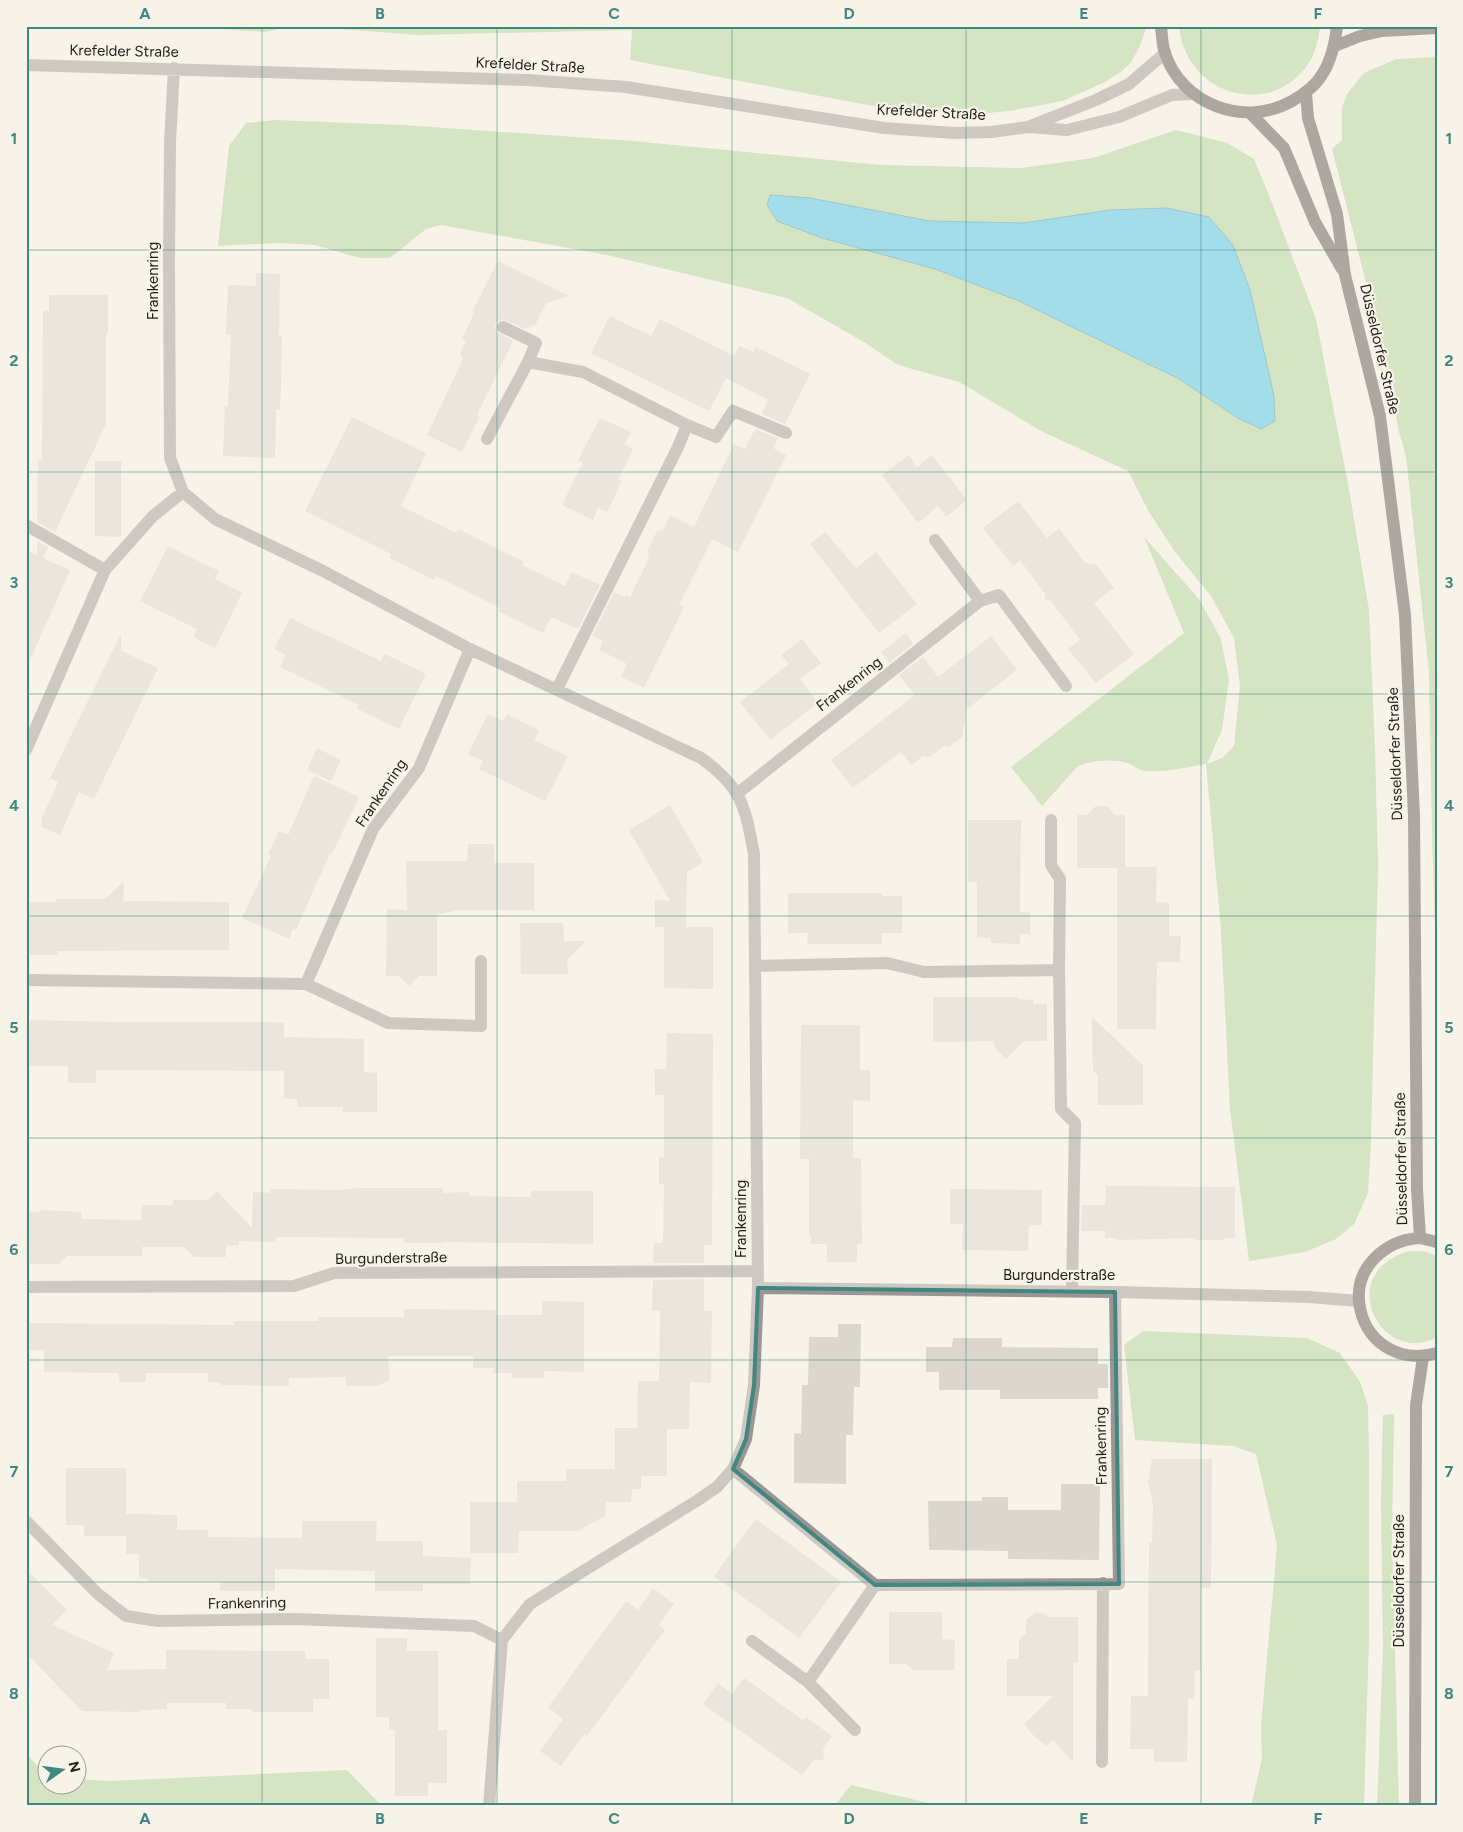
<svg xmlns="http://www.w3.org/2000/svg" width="1463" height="1832" font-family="Figtree,sans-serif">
<rect width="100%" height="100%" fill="#f7f3e9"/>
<path fill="#acd293" d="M 178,26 L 292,26 L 265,32 Z
M 299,26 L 1147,26 L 1139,48 L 1132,61 L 1122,71 L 1105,82 L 1063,101 L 1009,111 L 966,115 L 918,109 L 878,107 L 630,60 L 632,30 L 419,35 Z
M 1179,26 L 1320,26 L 1320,28 C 1318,40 1316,51 1310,61 C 1273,121 1185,96 1179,26 Z
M 1437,57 L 1437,999 L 1432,833 L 1429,673 L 1406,456 L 1399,432 L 1386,361 L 1332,149 L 1342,140 L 1342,108 L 1347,94 L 1364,73 L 1396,59 Z
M 275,120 L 403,125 L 633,141 L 882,165 L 1021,168 L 1093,158 L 1176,130 L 1227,143 L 1254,159 L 1272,203 L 1316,319 L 1349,489 L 1369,610 L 1375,747 L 1378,866 L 1371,1139 L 1368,1193 L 1354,1224 L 1336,1239 L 1305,1252 L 1249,1261 L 1230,1109 L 1221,930 L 1206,764 C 1189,767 1158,774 1141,770 C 1136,768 1132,764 1127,763 C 1110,759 1094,760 1078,766 L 1042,806 L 1011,767 L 1184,633 L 1144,537 L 1199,599 L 1221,639 L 1229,680 L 1222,730 L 1207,764 L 1222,758 L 1234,746 L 1240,686 L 1234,638 L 1211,596 L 1175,552 L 1149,512 L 1128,471 L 1043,432 L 959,382 L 898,365 L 864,342 L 787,298 L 607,255 L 441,225 L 426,229 L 390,258 L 360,258 L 315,245 L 278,243 L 218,246 L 229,146 L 246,123 Z
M 1410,1251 L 1424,1251 L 1437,1256 L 1437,1337 C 1381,1368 1332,1272 1410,1251 Z
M 1143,1331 L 1307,1338 L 1340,1353 L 1360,1382 L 1368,1405 L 1369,1459 L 1369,1637 L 1364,1806 L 1251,1806 L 1262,1759 L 1261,1726 L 1277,1545 L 1256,1454 L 1233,1446 L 1135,1440 L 1124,1345 Z
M 1394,1414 L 1392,1535 L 1399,1806 L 1377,1806 L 1383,1649 L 1381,1502 L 1383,1415 Z
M 26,1753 L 47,1777 L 48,1784 L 78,1784 L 78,1779 L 109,1781 L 347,1770 L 382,1806 L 26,1806 Z
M 851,1785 L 942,1806 L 834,1806 Z"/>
<path fill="#3cc4eb" stroke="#3492ad" d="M 770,195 L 810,198 L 930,221 L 1024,223 L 1110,210 L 1167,208 L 1209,217 L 1233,245 L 1250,290 L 1274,396 L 1275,421 L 1261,429 L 1238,418 L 1179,379 L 1019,301 L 935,269 L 822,238 L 777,221 L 767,205 Z"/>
<path fill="#dbd7ce" d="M 498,261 L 569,296 L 546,303 L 535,325 L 525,329 L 503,319 L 496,323 L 495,327 L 497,332 L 513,341 L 477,415 L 480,416 L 462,452 L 427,435 L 463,359 L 460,353 L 466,341 L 462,339 L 474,313 L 472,312 Z
M 256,273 L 280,274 L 279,335 L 282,336 L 281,385 L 280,409 L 276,409 L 275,458 L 223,456 L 225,406 L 228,407 L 231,335 L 226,335 L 228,285 L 256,286 Z
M 49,295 L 108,295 L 108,334 L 106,334 L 106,424 L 55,532 L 37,522 L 38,460 L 42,460 L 43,311 L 49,311 Z
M 610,316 L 651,336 L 660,319 L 734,356 L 739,346 L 753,352 L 756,347 L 810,374 L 785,424 L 762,414 L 768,400 L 726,378 L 709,411 L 591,353 Z
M 352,417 L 426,453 L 401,506 L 456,533 L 458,529 L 524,562 L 522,565 L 565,586 L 572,572 L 600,585 L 578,629 L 551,617 L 543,633 L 498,611 L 500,608 L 436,576 L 434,580 L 390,558 L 391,554 L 305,511 Z
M 600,418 L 631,432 L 624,444 L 633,449 L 618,480 L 622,481 L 607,512 L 598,508 L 593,520 L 562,505 L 583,462 L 578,460 Z
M 755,429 L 778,438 L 773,448 L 786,455 L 738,552 L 712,539 L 679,605 L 684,607 L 644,688 L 621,677 L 627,664 L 599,650 L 603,641 L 592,636 L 614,592 L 625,597 L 626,595 L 630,597 L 649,558 L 647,552 L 657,531 L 663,530 L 670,515 L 694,527 L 734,444 L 745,449 Z
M 909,455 L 917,467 L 932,455 L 967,500 L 946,517 L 938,506 L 918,523 L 882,475 Z
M 95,461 L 121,461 L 121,537 L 95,536 Z
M 1018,501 L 1047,538 L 1059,528 L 1085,563 L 1096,564 L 1114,588 L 1094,603 L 1134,654 L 1096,683 L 1068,649 L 1080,640 L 1051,601 L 1045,600 L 1045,594 L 1020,560 L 1013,566 L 983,528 Z
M 825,532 L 856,568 L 876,552 L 917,604 L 879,633 L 810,544 Z
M 37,541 L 48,547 L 43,558 L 70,570 L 26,669 L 26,550 L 37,555 Z
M 168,546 L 219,571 L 215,579 L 242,593 L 215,648 L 193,637 L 197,629 L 140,601 Z
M 290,618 L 381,661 L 385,654 L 426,674 L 399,729 L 357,709 L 359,705 L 280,667 L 286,655 L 274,649 Z
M 906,633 L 913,644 L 889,663 L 881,652 Z
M 121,634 L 121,653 L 122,651 L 158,668 L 94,799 L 79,792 L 60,835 L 42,827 L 42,818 L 58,782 L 50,778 Z
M 991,636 L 1017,670 L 967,709 L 962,737 L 949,747 L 944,746 L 930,757 L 923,756 L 912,765 L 901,752 L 853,788 L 831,760 L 915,695 L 899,675 L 923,657 L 938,677 Z
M 802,639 L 821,663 L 800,679 L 818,703 L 770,740 L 740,702 L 789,664 L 781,655 Z
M 488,714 L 503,721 L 507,714 L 539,730 L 534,740 L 568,756 L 545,801 L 479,769 L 483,761 L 468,754 Z
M 317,748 L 341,760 L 331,781 L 307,770 Z
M 314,776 L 359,797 L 332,854 L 330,853 L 296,930 L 293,929 L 289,939 L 242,918 L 271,856 L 268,854 L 279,831 L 288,835 Z
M 670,805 L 703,862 L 687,872 L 686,927 L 713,927 L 713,989 L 664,988 L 664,927 L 655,927 L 655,900 L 670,901 L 629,830 Z
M 1096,806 L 1107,806 L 1115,815 L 1125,815 L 1125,867 L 1157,867 L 1156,902 L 1169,903 L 1169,936 L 1181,936 L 1180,962 L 1157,962 L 1156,1029 L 1117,1029 L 1117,868 L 1077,868 L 1077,815 L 1087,815 Z
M 968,820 L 1021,820 L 1020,912 L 1030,912 L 1030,934 L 1020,934 L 1020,944 L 991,943 L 991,938 L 977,937 L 977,882 L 968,882 Z
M 468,844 L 494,844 L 494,863 L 534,863 L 534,910 L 456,910 L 437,915 L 437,976 L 419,976 L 409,986 L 398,976 L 386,976 L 387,909 L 407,910 L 406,861 L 467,861 Z
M 124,881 L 123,901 L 229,902 L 229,950 L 57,951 L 58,955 L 26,955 L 26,902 L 56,902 L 56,899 L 105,899 Z
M 788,893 L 882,893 L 883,896 L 902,896 L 902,933 L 882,933 L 882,944 L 807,944 L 808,933 L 788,933 Z
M 520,923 L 563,923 L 564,941 L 586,941 L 567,960 L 568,974 L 521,974 Z
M 933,997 L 1018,997 L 1018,999 L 1033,1000 L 1033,1004 L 1047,1004 L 1047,1041 L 1024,1041 L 1006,1059 L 994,1046 L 994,1041 L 933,1042 Z
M 1092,1017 L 1143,1065 L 1143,1105 L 1098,1105 L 1098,1075 L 1093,1071 Z
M 29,1020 L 112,1022 L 268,1022 L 284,1023 L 284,1037 L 364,1039 L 364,1072 L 377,1073 L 377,1112 L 343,1112 L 343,1107 L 297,1107 L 297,1099 L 284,1098 L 284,1071 L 96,1070 L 96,1083 L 68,1083 L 68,1066 L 29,1066 Z
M 801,1025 L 860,1025 L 860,1070 L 870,1070 L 870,1101 L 853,1100 L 853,1158 L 861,1158 L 862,1244 L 857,1244 L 857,1262 L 827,1262 L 827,1244 L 811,1244 L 811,1235 L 809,1235 L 809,1159 L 800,1159 Z
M 667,1033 L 713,1034 L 712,1245 L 704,1245 L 704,1263 L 653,1263 L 654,1243 L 663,1243 L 664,1184 L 659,1184 L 659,1157 L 664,1157 L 664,1095 L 655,1095 L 655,1069 L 666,1069 Z
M 1106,1186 L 1235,1187 L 1235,1238 L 1224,1238 L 1224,1240 L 1195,1240 L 1195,1238 L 1117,1240 L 1116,1238 L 1105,1238 L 1105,1231 L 1081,1231 L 1082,1205 L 1105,1205 Z
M 360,1188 L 443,1188 L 443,1193 L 469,1192 L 469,1196 L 531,1197 L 531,1191 L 593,1191 L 593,1244 L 443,1242 L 443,1243 L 404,1243 L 404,1238 L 276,1237 L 276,1242 L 239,1241 L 239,1245 L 226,1246 L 226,1257 L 194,1257 L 184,1247 L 142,1247 L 142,1256 L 67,1256 L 59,1264 L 26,1264 L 26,1211 L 41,1212 L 41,1210 L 81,1212 L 81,1219 L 141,1220 L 142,1205 L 173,1205 L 173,1200 L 208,1200 L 217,1191 L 252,1228 L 253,1192 L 270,1193 L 270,1189 L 339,1190 Z
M 950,1189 L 1042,1190 L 1042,1225 L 1029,1225 L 1028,1251 L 962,1250 L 963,1224 L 950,1224 Z
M 704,1279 L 704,1311 L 712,1311 L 711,1383 L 690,1382 L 689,1429 L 667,1429 L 667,1476 L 641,1476 L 641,1489 L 632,1489 L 631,1502 L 606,1502 L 605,1516 L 578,1531 L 519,1531 L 518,1553 L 470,1553 L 470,1502 L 517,1502 L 517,1481 L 566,1481 L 566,1469 L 615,1469 L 615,1428 L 637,1428 L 638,1381 L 659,1381 L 660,1311 L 652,1311 L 653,1280 Z
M 542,1301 L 584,1302 L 584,1372 L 544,1371 L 544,1378 L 512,1378 L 512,1373 L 493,1373 L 494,1368 L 473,1368 L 473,1356 L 388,1356 L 390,1380 L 377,1386 L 346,1386 L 346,1377 L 289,1378 L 289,1386 L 221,1385 L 221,1383 L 208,1382 L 208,1373 L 146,1373 L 146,1382 L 119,1382 L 119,1373 L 44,1372 L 44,1350 L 26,1350 L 26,1323 L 234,1325 L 234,1321 L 318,1321 L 318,1317 L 404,1317 L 404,1309 L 496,1310 L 496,1315 L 542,1315 Z
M 838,1324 L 861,1324 L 860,1387 L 854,1387 L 853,1435 L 846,1435 L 846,1484 L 794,1483 L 794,1433 L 801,1434 L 802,1385 L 808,1385 L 809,1337 L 838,1337 Z
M 953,1338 L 1002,1338 L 1002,1347 L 1098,1348 L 1098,1364 L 1108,1364 L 1108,1388 L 1098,1388 L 1098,1399 L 1000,1399 L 1000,1390 L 939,1390 L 939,1372 L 926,1372 L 926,1347 L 952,1347 Z
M 1152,1459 L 1212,1459 L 1211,1588 L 1201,1588 L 1201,1670 L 1195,1670 L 1194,1699 L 1188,1699 L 1187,1762 L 1154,1762 L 1154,1749 L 1130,1749 L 1131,1696 L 1148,1696 L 1149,1542 L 1152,1542 L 1153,1505 L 1148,1481 Z
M 66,1468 L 126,1468 L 126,1514 L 177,1515 L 177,1530 L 208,1530 L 208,1537 L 302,1538 L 302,1521 L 377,1521 L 376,1541 L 423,1541 L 423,1556 L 471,1558 L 470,1584 L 423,1584 L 423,1591 L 375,1591 L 375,1571 L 275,1569 L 275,1591 L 220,1591 L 220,1582 L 149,1582 L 148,1578 L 139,1578 L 139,1554 L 126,1554 L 126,1536 L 84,1536 L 84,1525 L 66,1525 Z
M 1061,1484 L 1100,1484 L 1099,1560 L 1008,1559 L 1008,1551 L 929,1550 L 928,1501 L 982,1501 L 982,1497 L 1008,1497 L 1008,1510 L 1061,1510 Z
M 756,1519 L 841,1582 L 799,1638 L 714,1576 Z
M 26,1569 L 67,1610 L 52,1625 L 114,1653 L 107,1670 L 166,1669 L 166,1650 L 305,1651 L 305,1659 L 329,1659 L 329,1699 L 313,1699 L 313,1712 L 252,1712 L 252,1709 L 226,1709 L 226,1703 L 167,1703 L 167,1709 L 140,1710 L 139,1712 L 82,1711 L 26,1653 Z
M 653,1588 L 674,1604 L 659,1625 L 665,1630 L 587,1736 L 584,1734 L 561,1766 L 540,1751 L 563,1719 L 548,1707 L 626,1601 L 638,1610 Z
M 889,1612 L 942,1612 L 942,1639 L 955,1640 L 954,1670 L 913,1670 L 906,1664 L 889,1664 Z
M 1035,1613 L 1043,1613 L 1048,1617 L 1078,1617 L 1078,1663 L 1073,1663 L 1073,1762 L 1053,1740 L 1047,1746 L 1034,1736 L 1024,1724 L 1053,1696 L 1007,1696 L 1007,1659 L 1019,1659 L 1019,1640 L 1026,1633 L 1026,1620 Z
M 376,1638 L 407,1638 L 407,1651 L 438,1651 L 438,1730 L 447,1730 L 447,1783 L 428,1783 L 428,1796 L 395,1796 L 395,1730 L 389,1730 L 389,1717 L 376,1717 Z
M 744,1678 L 803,1720 L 806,1717 L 832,1736 L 823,1748 L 824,1759 L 813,1761 L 802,1775 L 703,1704 L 718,1683 L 732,1694 Z"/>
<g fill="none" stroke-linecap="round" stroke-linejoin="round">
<path stroke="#9b9696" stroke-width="12" d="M 26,65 L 528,80 L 626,87 L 884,128 L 954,133 L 991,132 L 1028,127 L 1067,130 L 1119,117 L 1172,95 L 1193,94
M 174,68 L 170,142 L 169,262 L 170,458 L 183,492 L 215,519 L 323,571 L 470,649 L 701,758 C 742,787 745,806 754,854 L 758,1288 L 754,1385 L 746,1439 L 733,1469 L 717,1487 L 698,1500 L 530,1604 L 502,1640 L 489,1806
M 1030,126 L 1096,100 L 1129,84 L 1165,53
M 503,327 L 536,343 L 528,362 L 583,372 L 687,425 L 678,447 L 557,689
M 687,425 L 716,437 L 733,411 L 786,433
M 487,439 L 528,362
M 26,525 L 105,570
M 935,540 L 980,601
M 470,649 L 419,768 L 373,829 L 306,984 L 388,1023 L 481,1026 L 481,961
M 26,750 L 105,570 L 153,516 L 183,492
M 738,793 L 980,601 L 999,595 L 1066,686
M 755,966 L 887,963 L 924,972 L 1059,970 L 1060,879 L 1051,865 L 1051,820
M 1059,970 L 1061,1109 L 1075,1123 L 1072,1292
M 26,980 L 306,984
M 26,1287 L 294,1286 L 334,1273 L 757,1271
M 758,1288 L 1115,1292 L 1309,1297 L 1359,1301
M 733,1469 L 875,1585 L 1119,1584 L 1115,1292
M 26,1521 L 98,1594 L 126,1616 L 158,1621 L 297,1619 L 474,1626 L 502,1640
M 752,1641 L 808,1682 L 875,1585
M 808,1682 L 855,1730
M 1102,1762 L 1103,1583"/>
<path stroke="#544c4b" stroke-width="12" d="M 1161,26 C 1162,35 1162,45 1165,53 C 1182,105 1245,128 1292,101 C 1304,94 1316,86 1323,73 C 1332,59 1335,43 1337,26
M 1335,46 L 1360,36 L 1382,31 L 1437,28
M 1306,93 L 1308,118 L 1337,214 L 1345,275 L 1380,416 L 1405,615 L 1414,816 L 1417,1189 L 1420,1238
M 1251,114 L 1284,148 L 1315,222 L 1342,269
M 1437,1242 C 1431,1241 1424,1238 1418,1238 C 1385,1241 1356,1267 1359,1301 C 1363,1342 1399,1364 1437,1353
M 1415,1806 L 1416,1405 L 1423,1357"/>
</g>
<path d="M0 0H1463V1832H0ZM 758,1288 L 1115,1292 L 1119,1584 L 875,1585 L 733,1469 L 746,1439 L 754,1385 Z" fill="#f7f3e9" fill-opacity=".55" fill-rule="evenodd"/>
<path fill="none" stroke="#41877f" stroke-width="4" stroke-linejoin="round" d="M 758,1288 L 1115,1292 L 1119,1584 L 875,1585 L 733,1469 L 746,1439 L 754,1385 Z"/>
<path fill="none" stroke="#41877f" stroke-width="1" stroke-opacity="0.55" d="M 262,26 L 262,1806M 497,26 L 497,1806M 732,26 L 732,1806M 966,26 L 966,1806M 1201,26 L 1201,1806M 26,250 L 1437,250M 26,472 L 1437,472M 26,694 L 1437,694M 26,916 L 1437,916M 26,1138 L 1437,1138M 26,1360 L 1437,1360M 26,1582 L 1437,1582"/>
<g text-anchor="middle" stroke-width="4.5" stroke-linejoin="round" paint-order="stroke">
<g font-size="15" fill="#201e1b" stroke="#f7f3e9">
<text transform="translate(124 51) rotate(1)" y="5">Krefelder Straße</text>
<text transform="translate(530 65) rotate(3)" y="5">Krefelder Straße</text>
<text transform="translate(931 112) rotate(3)" y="5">Krefelder Straße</text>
<text transform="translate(153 281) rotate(-90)" y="5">Frankenring</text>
<text transform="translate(1380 349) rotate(77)" y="5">Düsseldorfer Straße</text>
<text transform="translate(849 684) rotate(-38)" y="5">Frankenring</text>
<text transform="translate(1395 754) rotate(-92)" y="5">Düsseldorfer Straße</text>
<text transform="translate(381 793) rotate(-56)" y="5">Frankenring</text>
<text transform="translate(1401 1159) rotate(-91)" y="5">Düsseldorfer Straße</text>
<text transform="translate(741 1219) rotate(-90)" y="5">Frankenring</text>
<text transform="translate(391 1258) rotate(-1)" y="5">Burgunderstraße</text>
<text x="1059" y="1280">Burgunderstraße</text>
<text transform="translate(1101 1446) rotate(-91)" y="5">Frankenring</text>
<text transform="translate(1399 1581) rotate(-90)" y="5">Düsseldorfer Straße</text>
<text transform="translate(247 1603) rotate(-1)" y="5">Frankenring</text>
</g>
</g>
<rect width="1463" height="1832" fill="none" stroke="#f7f3e9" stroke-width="55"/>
<g transform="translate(62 1770) rotate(76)"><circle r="24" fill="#f7f3e9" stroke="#a19e97"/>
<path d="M0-4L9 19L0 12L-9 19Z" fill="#41877f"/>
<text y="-8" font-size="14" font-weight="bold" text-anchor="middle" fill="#201e1b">N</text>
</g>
<rect x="28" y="28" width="1408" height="1776" fill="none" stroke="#41877f" stroke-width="2"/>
<g font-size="16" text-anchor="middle" font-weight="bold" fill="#41877f">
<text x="145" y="19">A</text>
<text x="380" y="19">B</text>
<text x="614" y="19">C</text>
<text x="849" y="19">D</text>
<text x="1084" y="19">E</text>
<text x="1318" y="19">F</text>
<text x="14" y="144">1</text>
<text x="1449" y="144">1</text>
<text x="14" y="366">2</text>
<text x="1449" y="366">2</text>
<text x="14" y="588">3</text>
<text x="1449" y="588">3</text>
<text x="14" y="811">4</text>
<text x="1449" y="811">4</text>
<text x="14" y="1033">5</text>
<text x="1449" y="1033">5</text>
<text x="14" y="1255">6</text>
<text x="1449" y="1255">6</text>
<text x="14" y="1477">7</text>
<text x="1449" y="1477">7</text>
<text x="14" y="1699">8</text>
<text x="1449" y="1699">8</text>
<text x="145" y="1824">A</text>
<text x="380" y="1824">B</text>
<text x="614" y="1824">C</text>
<text x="849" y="1824">D</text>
<text x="1084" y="1824">E</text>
<text x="1318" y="1824">F</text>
</g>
</svg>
